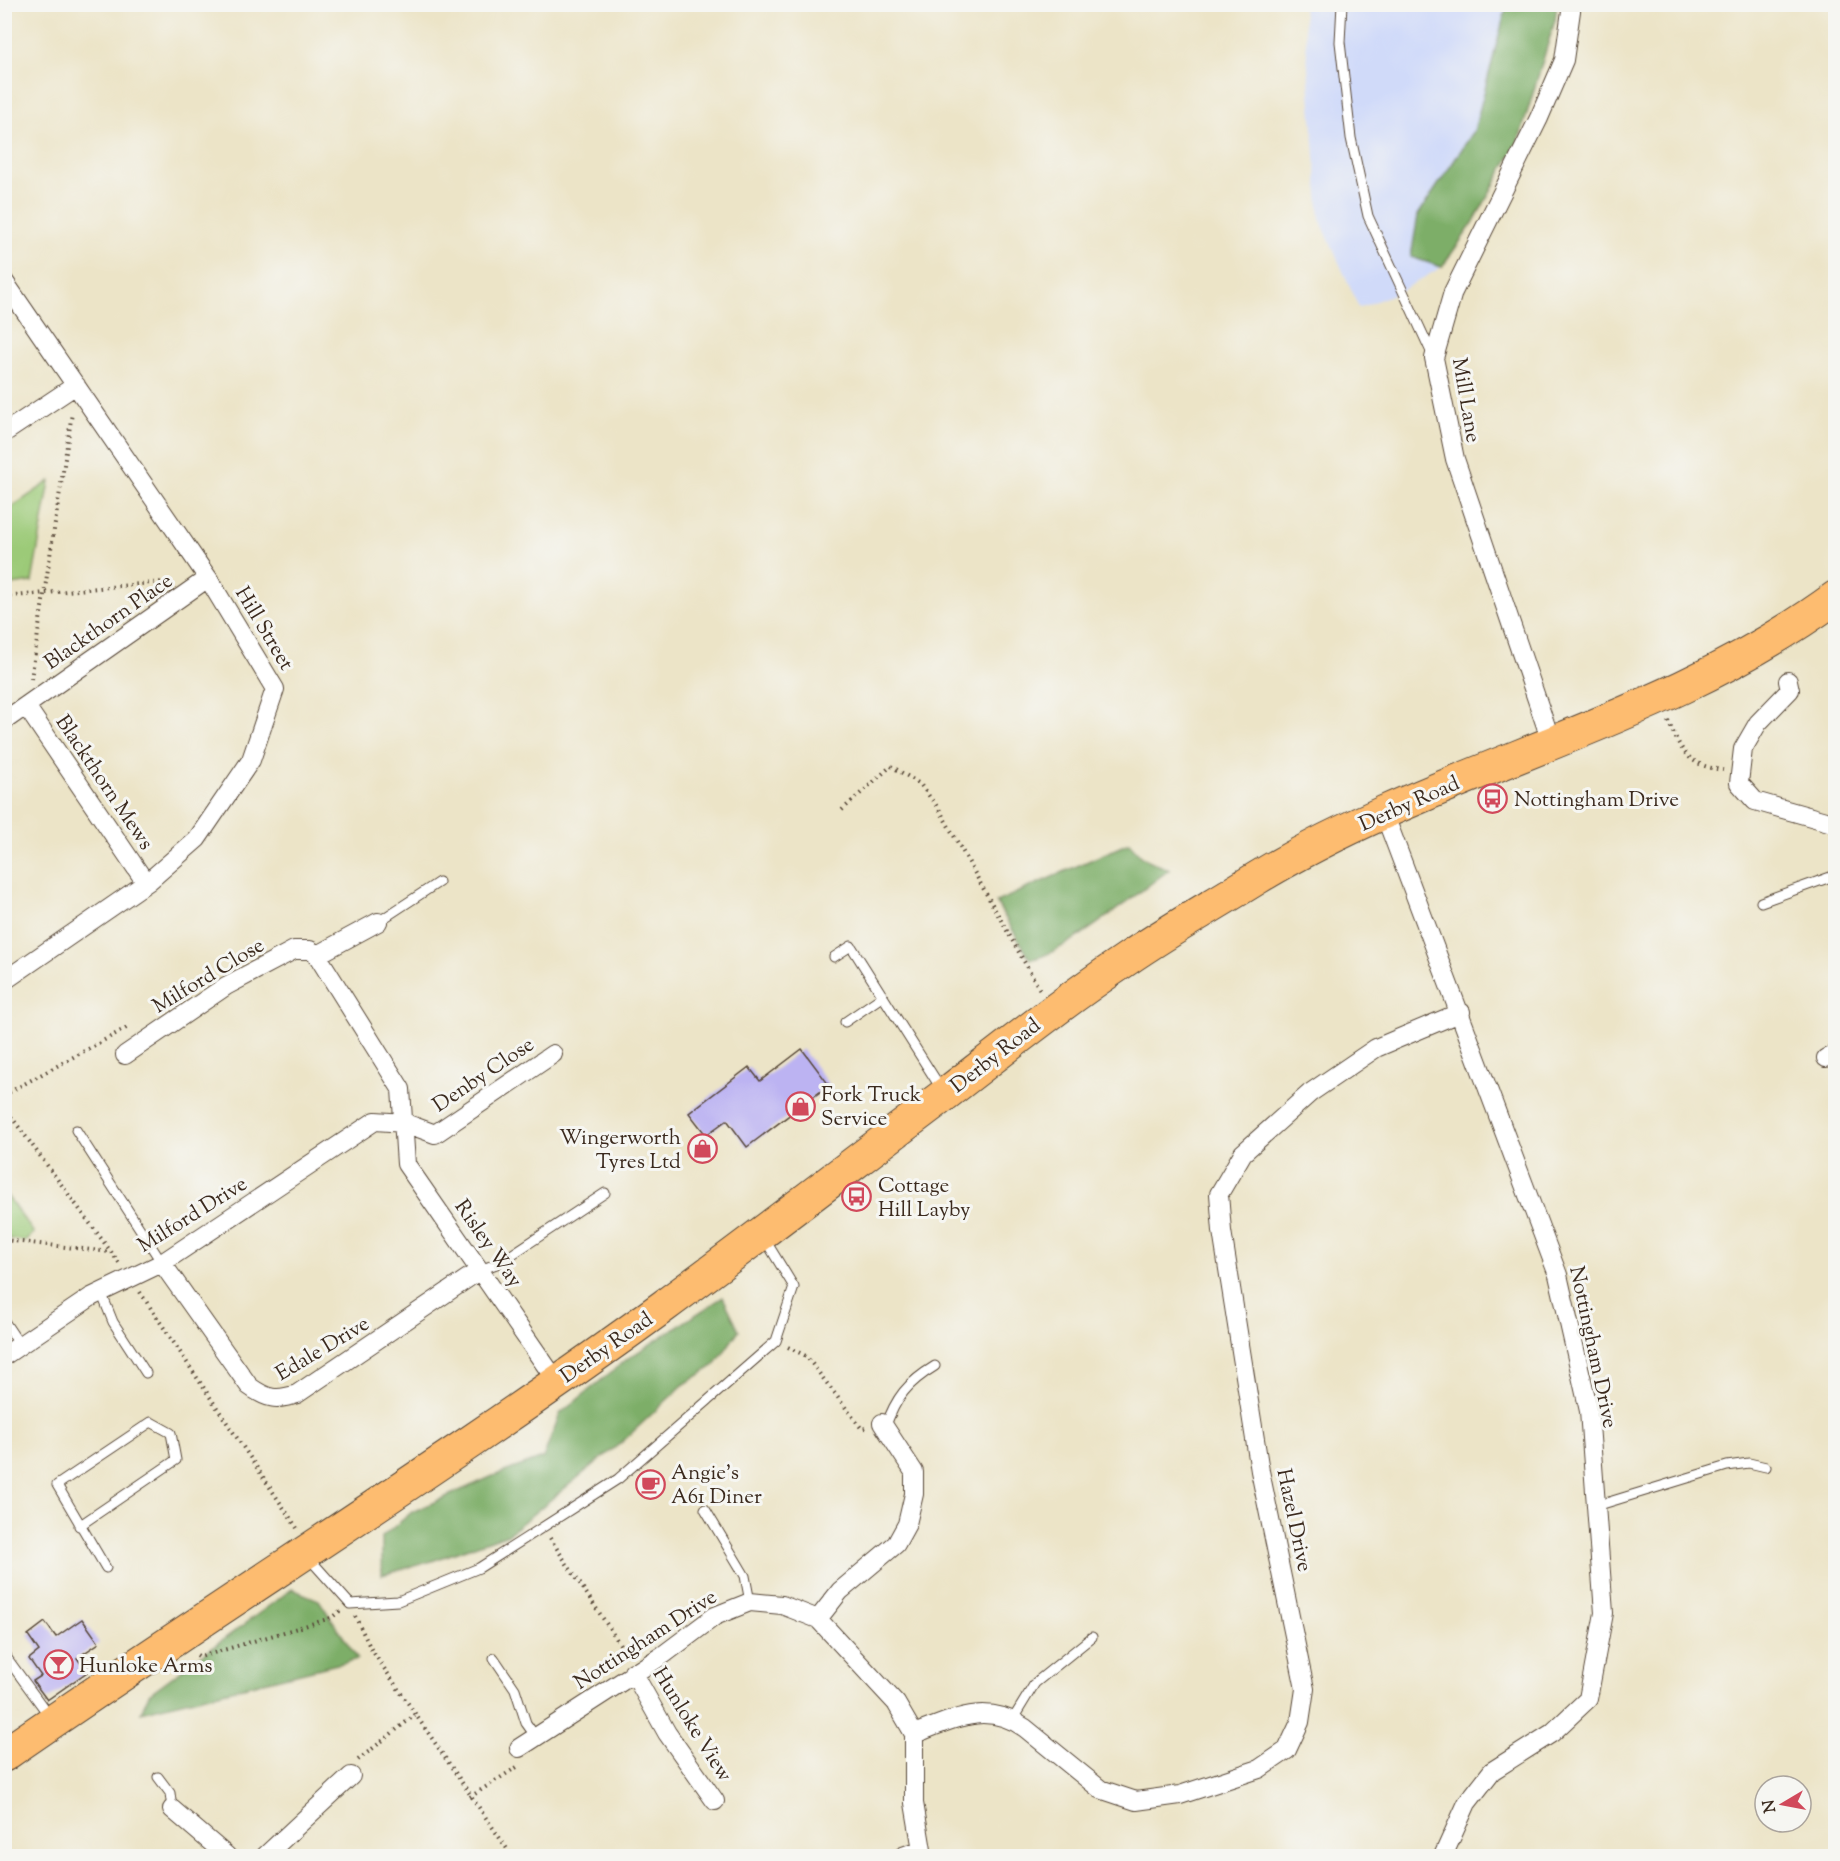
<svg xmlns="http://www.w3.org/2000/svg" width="1840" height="1861" font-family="'Sorts Mill Goudy',serif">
<rect width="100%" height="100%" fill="#f6f6f2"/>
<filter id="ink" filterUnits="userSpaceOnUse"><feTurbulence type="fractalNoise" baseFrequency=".0167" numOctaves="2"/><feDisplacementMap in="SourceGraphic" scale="12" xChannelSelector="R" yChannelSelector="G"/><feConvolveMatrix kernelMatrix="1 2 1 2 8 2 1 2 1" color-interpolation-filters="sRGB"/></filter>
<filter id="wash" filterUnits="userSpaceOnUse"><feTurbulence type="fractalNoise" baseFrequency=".008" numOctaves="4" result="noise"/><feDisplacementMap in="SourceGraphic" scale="24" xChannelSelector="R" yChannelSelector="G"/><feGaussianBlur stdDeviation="1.35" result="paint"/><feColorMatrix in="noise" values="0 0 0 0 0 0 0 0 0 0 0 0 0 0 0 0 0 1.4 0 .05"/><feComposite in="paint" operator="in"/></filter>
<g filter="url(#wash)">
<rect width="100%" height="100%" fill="#ece4c7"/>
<path fill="#d0daf9" d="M 1303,5 L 1557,5 L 1555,20 L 1473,223 L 1442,267 L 1401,291 L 1359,308 L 1320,219 Z"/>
<path fill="#9cca78" stroke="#6c7a4b" stroke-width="1.5" d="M 50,481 L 32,582 L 5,586 L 5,512 Z
M 4,1192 L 34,1233 L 24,1241 L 5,1238 Z"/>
<path fill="#7dae68" stroke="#5c6c43" stroke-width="1.5" d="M 1507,5 L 1557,5 L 1555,20 L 1519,140 L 1473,223 L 1442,267 L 1411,257 L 1418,215 L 1474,131 Z
M 1129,843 L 1142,857 L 1169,870 C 1141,890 1060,958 1030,959 L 996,902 Z
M 723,1297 L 739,1330 L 715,1365 L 683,1385 L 622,1442 L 508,1534 L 432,1561 L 382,1575 L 382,1537 L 412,1512 L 493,1476 L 543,1458 L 560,1414 L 627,1359 Z
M 292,1589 L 319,1600 L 358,1659 L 141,1712 L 149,1694 Z"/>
<g id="blocks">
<path fill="#bcb3f2" d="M 802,1049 L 829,1085 L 747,1147 L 727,1120 L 706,1135 L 689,1113 L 749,1067 L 760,1081 Z
M 82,1619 L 99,1643 L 77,1658 L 87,1672 L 47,1700 L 33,1681 L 41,1676 L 29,1659 L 39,1651 L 28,1635 L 45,1622 L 56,1637 Z"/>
</g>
</g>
<g filter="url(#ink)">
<use href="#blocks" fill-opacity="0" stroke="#564637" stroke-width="1.5"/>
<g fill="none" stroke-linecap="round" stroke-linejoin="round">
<defs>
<path id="lane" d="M 1342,4 L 1340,42 L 1351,138 L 1368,216 L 1433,356
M 1761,902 L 1836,875
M 378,922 L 439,882
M 834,957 L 851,946 L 942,1090
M 845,1022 L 883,996
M 76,1130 L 162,1263
M 480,1270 L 499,1263 L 605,1193
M 101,1292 L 113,1322 L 146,1373
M 4,1321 L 20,1345
M 885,1428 C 896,1397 907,1383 935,1366
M 1596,1506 L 1727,1466 L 1749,1463 L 1766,1467
M 705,1509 L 745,1576 L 750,1602
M 79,1526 L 176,1460 L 171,1433 L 151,1422 L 57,1485 L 106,1568
M 308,1557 L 350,1604 L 398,1601 L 479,1568 L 618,1479 L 776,1341 L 794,1287 L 764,1238
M 4,1654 L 50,1717
M 494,1658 L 515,1689 L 526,1723 L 536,1737
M 1013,1719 L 1035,1683 L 1092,1637
M 158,1777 L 170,1793 L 172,1809"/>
<path id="street" d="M 4,281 L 208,578 L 275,689 L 251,760 L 197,839 L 149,881 L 4,981
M 4,433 L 76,385
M 1788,681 L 1790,690 L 1758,723 L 1743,749 L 1739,783 L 1755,801 L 1836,824
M 26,706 L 146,883
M 4,721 L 208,578
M 1552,744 L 1455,459 L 1434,358 L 1453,292 L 1539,118 L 1564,60 L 1572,4
M 1384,813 L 1558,1275 L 1589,1411 L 1604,1613 L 1588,1699 L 1552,1733 L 1492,1771 L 1467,1803 L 1443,1856
M 317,955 L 378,922
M 125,1055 L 226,986 L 294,950 L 310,950 L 317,955 L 401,1089 L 406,1164 L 557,1382
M 1826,1058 L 1836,1054
M 162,1263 L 249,1386 C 267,1399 276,1401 297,1394 L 480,1270
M 4,1356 L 91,1297 L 162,1263 L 375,1121 L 405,1123 L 435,1134 L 553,1054
M 818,1619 L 840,1591 L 896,1544 L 907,1524 L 914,1494 L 914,1472 L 882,1423
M 633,1672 L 667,1733 L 715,1801
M 914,1734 C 954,1719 986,1701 1025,1728 L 1100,1789 L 1136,1801 L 1180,1795 L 1259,1769 L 1287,1750 L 1300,1722 L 1305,1689 L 1260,1471 L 1222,1231 L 1219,1194 L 1243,1153 L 1310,1093 L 1376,1048 L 1461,1012
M 519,1748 L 663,1655 L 715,1616 L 750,1602 L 782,1605 L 818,1619 L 896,1703 L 914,1734 L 914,1803 L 923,1856
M 172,1809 L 227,1856
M 265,1856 L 351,1776
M 903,1856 L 920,1850"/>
<path id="highway" d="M 4,1755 C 223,1603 449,1463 664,1306 C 758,1237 850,1166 943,1096 C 1004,1049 1064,1001 1127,959 C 1169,930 1214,905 1257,878 C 1441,766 1661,726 1836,597"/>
</defs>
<use href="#lane" stroke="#564637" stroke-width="11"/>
<use href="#street" stroke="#564637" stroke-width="20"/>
<use href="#highway" stroke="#564637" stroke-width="35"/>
<path stroke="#564637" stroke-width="4" stroke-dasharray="1.5 4.5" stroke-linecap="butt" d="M 4,597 L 172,581
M 31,679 L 72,413
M 1668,721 C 1682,752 1687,765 1723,770
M 842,810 L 891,766 L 920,784 L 939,809 L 1040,990
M 4,1095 L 130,1026
M 4,1107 L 120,1264
M 4,1240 L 110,1252
M 140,1292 L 297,1528
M 788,1347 L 806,1356 L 862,1429 L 866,1428
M 550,1538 L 627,1655
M 355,1616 L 371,1649 L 512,1856
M 197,1655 L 200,1657 L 331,1618 L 340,1611
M 358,1760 L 415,1715
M 470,1797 L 517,1767"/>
<use href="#lane" stroke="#fff" stroke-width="9"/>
<use href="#street" stroke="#fff" stroke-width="18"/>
<use href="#highway" stroke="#fdbc70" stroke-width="33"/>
</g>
</g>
<defs>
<symbol id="bus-ring" viewBox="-11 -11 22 22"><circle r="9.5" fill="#f6f6f2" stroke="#d1495b" stroke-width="1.5"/><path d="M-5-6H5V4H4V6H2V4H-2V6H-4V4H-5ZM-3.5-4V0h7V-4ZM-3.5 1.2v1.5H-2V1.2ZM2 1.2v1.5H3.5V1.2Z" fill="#d1495b"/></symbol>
<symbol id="shop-ring" viewBox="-11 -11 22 22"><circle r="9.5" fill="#f6f6f2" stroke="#d1495b" stroke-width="1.5"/><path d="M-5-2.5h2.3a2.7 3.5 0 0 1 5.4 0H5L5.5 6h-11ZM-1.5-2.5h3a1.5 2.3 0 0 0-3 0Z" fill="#d1495b"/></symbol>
<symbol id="cafe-ring" viewBox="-11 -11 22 22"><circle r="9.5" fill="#f6f6f2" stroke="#d1495b" stroke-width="1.5"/><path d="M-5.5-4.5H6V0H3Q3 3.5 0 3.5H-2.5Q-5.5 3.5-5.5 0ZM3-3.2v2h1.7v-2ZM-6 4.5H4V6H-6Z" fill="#d1495b"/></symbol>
<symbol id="bar-ring" viewBox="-11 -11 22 22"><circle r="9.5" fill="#f6f6f2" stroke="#d1495b" stroke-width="1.5"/><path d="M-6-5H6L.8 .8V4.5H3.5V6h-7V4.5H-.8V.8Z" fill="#d1495b"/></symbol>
</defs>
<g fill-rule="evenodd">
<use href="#bus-ring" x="1476" y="782" width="33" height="33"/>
<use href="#shop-ring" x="784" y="1090" width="33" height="33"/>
<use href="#shop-ring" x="686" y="1132" width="33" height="33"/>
<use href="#bus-ring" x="840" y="1180" width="33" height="33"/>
<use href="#cafe-ring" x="634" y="1468" width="33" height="33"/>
<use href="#bar-ring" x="42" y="1648" width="33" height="33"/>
</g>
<g text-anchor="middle" stroke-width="6" stroke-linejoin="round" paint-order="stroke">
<g font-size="21" fill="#3b2a1e" stroke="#f6f6f2">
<text transform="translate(1467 400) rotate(80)" y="7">Mill Lane</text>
<text transform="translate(108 621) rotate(-35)" y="7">Blackthorn Place</text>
<text transform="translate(265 628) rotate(59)" y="7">Hill Street</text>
<text transform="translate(105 782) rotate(56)" y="7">Blackthorn Mews</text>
<text transform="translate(1409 803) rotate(-24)" y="7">Derby Road</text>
<text transform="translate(208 975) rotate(-31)" y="7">Milford Close</text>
<text transform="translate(995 1055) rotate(-38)" y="7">Derby Road</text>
<text transform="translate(483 1074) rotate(-34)" y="7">Denby Close</text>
<text transform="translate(192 1214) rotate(-32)" y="7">Milford Drive</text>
<text transform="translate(489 1243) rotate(55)" y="7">Risley Way</text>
<text transform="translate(606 1347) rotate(-35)" y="7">Derby Road</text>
<text transform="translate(1594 1347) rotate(78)" y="7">Nottingham Drive</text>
<text transform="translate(322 1348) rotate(-31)" y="7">Edale Drive</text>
<text transform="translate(1295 1520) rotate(78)" y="7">Hazel Drive</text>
<text transform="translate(645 1639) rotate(-33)" y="7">Nottingham Drive</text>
<text transform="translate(693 1724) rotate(58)" y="7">Hunloke View</text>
</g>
<g font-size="21" fill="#3b2a1e" stroke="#f6f6f2" text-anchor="start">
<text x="1514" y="806">Nottingham Drive</text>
<text x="821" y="1101">Fork Truck<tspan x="821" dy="24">Service</tspan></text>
<text x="681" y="1144" text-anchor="end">Wingerworth<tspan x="681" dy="24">Tyres Ltd</tspan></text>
<text x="878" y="1192">Cottage<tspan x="878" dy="24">Hill Layby</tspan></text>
<text x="671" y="1479">Angie's<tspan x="671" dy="24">A61 Diner</tspan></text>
<text x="79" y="1672">Hunloke Arms</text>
</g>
</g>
<rect width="1840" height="1861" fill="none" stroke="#f6f6f2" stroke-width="24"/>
<g transform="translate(1783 1804) rotate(260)"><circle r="28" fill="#f6f6f2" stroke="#aba49d" stroke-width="1.5"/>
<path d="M0-4.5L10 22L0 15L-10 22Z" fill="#d1495b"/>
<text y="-9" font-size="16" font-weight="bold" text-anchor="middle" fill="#3b2a1e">N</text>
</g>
</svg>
